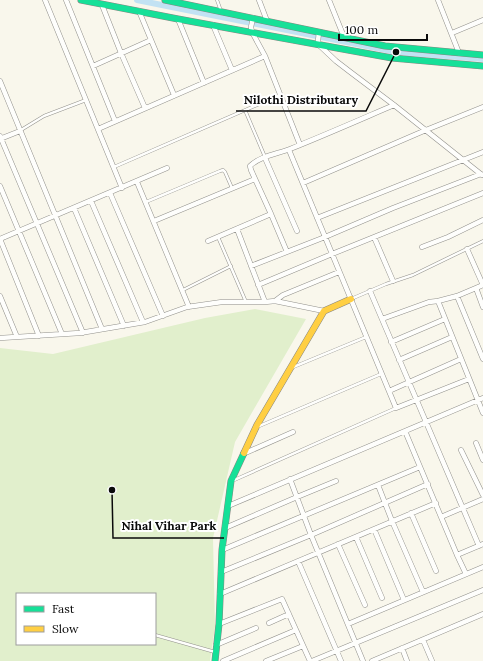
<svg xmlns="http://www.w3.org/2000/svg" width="483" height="661" font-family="Lora,serif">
<rect width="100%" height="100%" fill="#f9f7ec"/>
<path fill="#e1efcc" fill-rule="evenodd" d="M 255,309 L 306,319 L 235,442 L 213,538 L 215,627 L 210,661 L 0,661 L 0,348 L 53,354 L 205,318 ZM 17,594 L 155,594 L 155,644 L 17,644 Z"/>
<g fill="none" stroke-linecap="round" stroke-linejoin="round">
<path stroke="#c2e2f3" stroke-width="6" d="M 137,0 L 396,52 L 483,59"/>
<defs>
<path id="lane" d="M 217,0 L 221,11
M 245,110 L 265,157
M 21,130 L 44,116 L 86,100
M 114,167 L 280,95
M 146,202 L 220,171 L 223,170 L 225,172 L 232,188
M 218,237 L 246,302
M 183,290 L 231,266
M 351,299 L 386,284 L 413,275 L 483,241
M 291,368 L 366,337
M 257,427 L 381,374
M 232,481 L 396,408
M 155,635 L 215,652"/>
<path id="street" d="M 45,0 L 122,188
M 66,0 L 115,121
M 259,0 L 267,21
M 329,0 L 344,37
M 438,0 L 459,53
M 102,5 L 121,53 L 145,108
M 139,11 L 174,95
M 253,18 L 251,27 L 252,32 L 265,56 L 300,145
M 178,19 L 204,83
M 213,25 L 232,70
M 319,32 L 318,41 L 319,45 L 336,61 L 349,71 L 394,105 L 482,175
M 452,33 L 483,20
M 93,66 L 151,40
M 0,81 L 102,329
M 98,129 L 265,56
M 0,136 L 83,333
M 0,139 L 20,131
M 289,150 L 396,408 L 469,379
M 265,158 L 297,231
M 137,182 L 189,307
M 303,183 L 426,130 L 483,107
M 0,186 L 62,334
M 110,193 L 163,316
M 91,201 L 143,322
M 74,208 L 124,326
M 271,214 L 287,252
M 317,218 L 483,152
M 154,221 L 255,179
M 237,229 L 265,302
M 374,237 L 393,281
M 0,239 L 167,168
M 0,239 L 39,336
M 208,241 L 271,214 L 251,170 L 250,166 C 260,156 277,154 290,149 C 325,135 359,120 394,105
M 422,247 L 448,237 L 483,220
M 467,249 L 483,285
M 251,266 L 325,237 L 393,208 L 481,174
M 258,285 L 332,254 L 483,193
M 476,288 L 483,307
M 370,291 L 479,546
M 0,296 L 17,337
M 457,296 L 483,359
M 275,301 L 283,295 L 339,272
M 438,301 L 457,296 L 483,285
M 382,319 L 429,302 L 438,301 L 483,413
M 0,338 L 80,333 L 145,322 L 187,307 L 222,302 L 265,302 L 275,301 L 324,311
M 391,342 L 445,319
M 399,360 L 452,337
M 389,391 L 461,359
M 405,431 L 457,555 L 483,544
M 476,443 L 483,460
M 461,450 L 483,495
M 243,454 L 293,432
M 290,479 L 311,535 L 363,661
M 378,485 L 392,521 L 423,592
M 228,506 L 483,398
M 411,513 L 436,571
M 441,517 L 483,499
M 225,528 L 297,497 L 336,481
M 374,529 L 404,600
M 356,537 L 382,598
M 338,544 L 365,605
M 222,550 L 420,467
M 457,555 L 466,574
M 298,561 L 341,661
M 221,572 L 311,535 L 428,484
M 220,594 L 436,503
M 269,623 L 289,614
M 219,624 L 282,599 L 310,661
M 348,624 L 483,567
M 423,640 L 432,661
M 216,645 L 256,628
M 402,648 L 407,661
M 223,661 L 296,630
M 266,661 L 303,646
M 312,661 L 483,590
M 372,661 L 483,614"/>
<path id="fast" d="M 81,0 L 178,19 L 392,58 L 483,66
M 165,0 L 385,46 L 483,55
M 215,661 L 219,624 L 222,550 L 231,481 L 244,453"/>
<path id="slow" d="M 244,453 L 257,425 L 324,311 L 351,299"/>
</defs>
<use href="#lane" stroke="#92918c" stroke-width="3.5"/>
<use href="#street" stroke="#92918c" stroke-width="5.5"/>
<use href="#fast" stroke="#888782" stroke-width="7"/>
<use href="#slow" stroke="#888782" stroke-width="7"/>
<use href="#lane" stroke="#fefefc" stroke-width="2.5"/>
<use href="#street" stroke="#fefefc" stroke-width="4.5"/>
<use href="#fast" stroke="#16e098" stroke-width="6"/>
<use href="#slow" stroke="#ffcf43" stroke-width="6"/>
</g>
<path fill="none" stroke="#0a0a0a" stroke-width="1.5" d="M396 52L366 111H236M112 490L113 538H224"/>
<g fill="#0a0a0a" stroke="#fff" stroke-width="1.5">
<circle cx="396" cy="52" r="4"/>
<circle cx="112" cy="490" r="4"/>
</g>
<g font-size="12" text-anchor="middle" font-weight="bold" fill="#0a0a0a" stroke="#fff" stroke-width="4" stroke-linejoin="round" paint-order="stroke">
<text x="301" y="104">Nilothi Distributary</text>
<text x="169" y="530">Nihal Vihar Park</text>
</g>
<rect x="16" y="593" width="140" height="52" fill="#ffffff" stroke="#9d9d9d"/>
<rect x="24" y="606" width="20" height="6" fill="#16e098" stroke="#9d9d9d"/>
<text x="52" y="613" font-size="12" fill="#0a0a0a">Fast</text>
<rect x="24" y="626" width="20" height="6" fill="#ffcf43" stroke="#9d9d9d"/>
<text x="52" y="633" font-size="12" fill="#0a0a0a">Slow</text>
<path d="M339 34v6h88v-6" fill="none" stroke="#0a0a0a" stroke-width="2"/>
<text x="345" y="34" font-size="12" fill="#0a0a0a" stroke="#ffffff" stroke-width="3" paint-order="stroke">100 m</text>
</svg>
